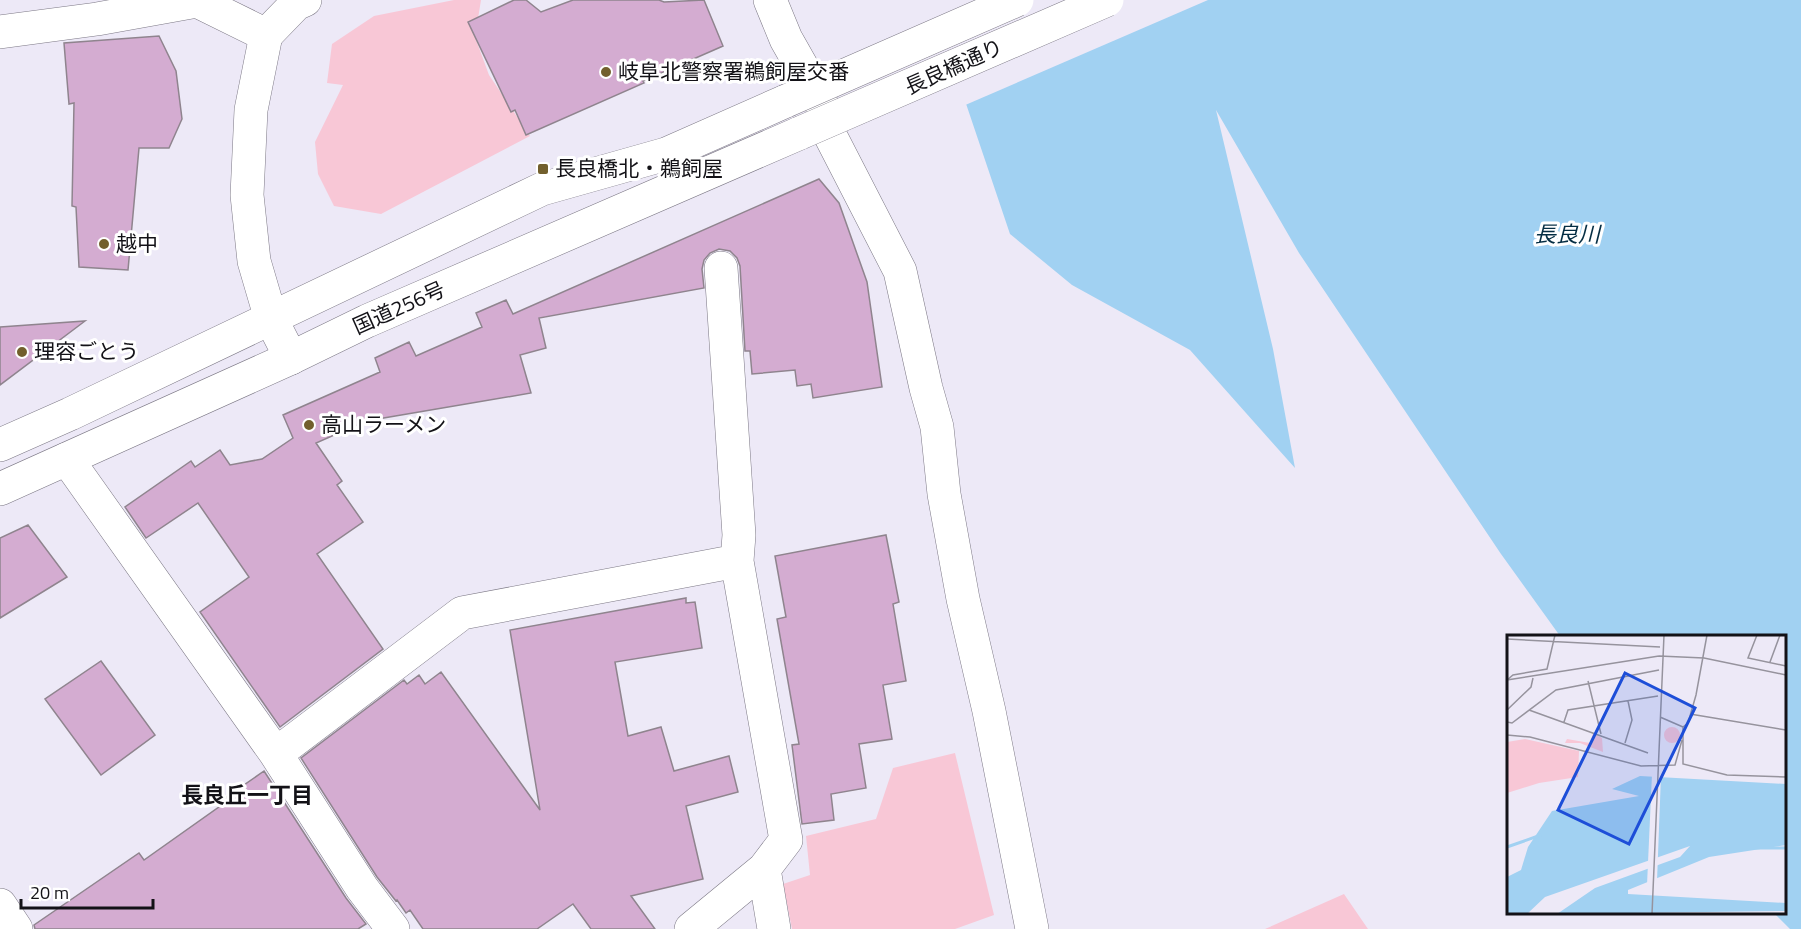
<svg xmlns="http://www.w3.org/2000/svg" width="1801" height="929" font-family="'Titillium Web','Noto Sans JP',sans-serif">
<rect width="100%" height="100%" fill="#ede9f7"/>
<path fill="#f8c7d6" d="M 454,0 L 481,0 L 475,37 L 489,75 L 530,136 L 381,214 L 334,206 L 318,174 L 315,142 L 343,85 L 327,83 L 332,44 L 374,16 Z
M 955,753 L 994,915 L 955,929 L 792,929 L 783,884 L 810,875 L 806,836 L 876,819 L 893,768 Z
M 1344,894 L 1368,929 L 1265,929 Z"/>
<path fill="#a1d1f2" d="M 931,0 L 1801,0 L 1801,929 L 1790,929 L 1774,913 L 1784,912 L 1784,636 L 1560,636 L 1501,554 L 1299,253 L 1216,110 L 1273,349 L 1295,468 L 1190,350 L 1072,285 L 1010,234 Z"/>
<path fill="#ede9f7" d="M 928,0 L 1208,0 L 963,106 Z"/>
<path fill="#d4acd1" stroke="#8f848e" stroke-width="1.5" d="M 514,0 L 526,0 L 541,12 L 573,0 L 659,0 L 664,2 L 704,0 L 723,46 L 643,81 L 644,83 L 526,135 L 515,110 L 511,112 L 468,22 Z
M 159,36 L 176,71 L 182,119 L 169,148 L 139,148 L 128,270 L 79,267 L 76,207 L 72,206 L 74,103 L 69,104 L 64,43 Z
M 819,179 L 839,203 L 867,282 L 882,387 L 813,398 L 811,384 L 797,386 L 795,370 L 752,374 L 750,351 L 745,351 L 740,266 L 737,258 L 730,251 L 719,249 L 710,253 L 704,260 L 702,269 L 704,288 L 539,318 L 546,348 L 520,355 L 531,393 L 366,421 L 316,443 L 342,481 L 337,485 L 363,522 L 317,554 L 383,649 L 280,727 L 200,612 L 249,577 L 198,503 L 146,538 L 125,507 L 191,461 L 195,467 L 220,450 L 230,465 L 262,459 L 293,438 L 283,415 L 380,372 L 375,358 L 409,342 L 416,356 L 482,327 L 476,313 L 506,300 L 513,314 Z
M 85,321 L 0,385 L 0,327 Z
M 28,525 L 67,577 L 0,618 L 0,538 Z
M 886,535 L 899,602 L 893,604 L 906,681 L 883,685 L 892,739 L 859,744 L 866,788 L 831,794 L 834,820 L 802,824 L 792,745 L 799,744 L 777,619 L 786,617 L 775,556 Z
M 686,598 L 686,603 L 695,602 L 702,648 L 615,662 L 628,736 L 661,727 L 674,771 L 729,756 L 738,792 L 686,806 L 703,879 L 631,896 L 655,929 L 591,929 L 573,904 L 537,929 L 423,929 L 410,910 L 406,913 L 397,900 L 396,901 L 377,877 L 301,758 L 404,680 L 407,684 L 419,675 L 425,684 L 441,672 L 540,810 L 510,630 Z
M 101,661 L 155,735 L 101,775 L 45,699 Z
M 264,771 L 346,898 L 366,924 L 358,929 L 35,929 L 34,925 L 139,853 L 144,860 L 223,804 L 221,801 Z"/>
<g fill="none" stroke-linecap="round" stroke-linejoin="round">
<defs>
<path id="street" d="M 770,0 L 786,39 L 820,99 L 830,135 L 900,271 L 926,388 L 937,427 L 944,494 L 963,599 L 989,711 L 1032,929
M 0,32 L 97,19 L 197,1 L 266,35 L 296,4 L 305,0
M 721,268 L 739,535 L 737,561 L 786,840 L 764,869 L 774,929
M 67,459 L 276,754 L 362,888 L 393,929
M 276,754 L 462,613 L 737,561
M 0,905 L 16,929
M 691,929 L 764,869"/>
<path id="secondary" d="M 266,35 L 251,110 L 247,195 L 254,261 L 271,319 L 291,358"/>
<path id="highway" d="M 0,445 L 70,414 L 542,189 L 666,154 L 786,101
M 0,489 L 291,358 L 367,321 L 800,133"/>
</defs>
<use href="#street" stroke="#7c7885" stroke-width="34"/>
<use href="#secondary" stroke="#7c7885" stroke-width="34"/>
<use href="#highway" stroke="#7c7885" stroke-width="34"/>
<use href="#street" stroke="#fff" stroke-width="33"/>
<use href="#secondary" stroke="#fff" stroke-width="33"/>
<use href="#highway" stroke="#fff" stroke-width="33"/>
<defs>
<path id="highway-bridge" d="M 786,101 L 1017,0
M 800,133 L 1107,0"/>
</defs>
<use href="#highway-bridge" stroke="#7c7885" stroke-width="34" stroke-linecap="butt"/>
<use href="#highway-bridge" stroke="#fff" stroke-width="33"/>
</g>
<g fill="#725f2d" stroke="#fff" stroke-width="2">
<circle cx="606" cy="72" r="6"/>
<rect x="537" y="163" width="12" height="12" rx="3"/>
<circle cx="104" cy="244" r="6"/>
<circle cx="22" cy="352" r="6"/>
<circle cx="309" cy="425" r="6"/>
</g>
<g text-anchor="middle" stroke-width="6" stroke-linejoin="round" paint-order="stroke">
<g font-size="21" fill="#131217" stroke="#fff">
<text transform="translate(954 67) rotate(-24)" y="7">長良橋通り</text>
<text transform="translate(399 308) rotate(-24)" y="7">国道256号</text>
</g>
<g font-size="21" fill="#131217" stroke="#fff" text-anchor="start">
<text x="618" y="79">岐阜北警察署鵜飼屋交番</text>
<text x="555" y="176">長良橋北・鵜飼屋</text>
<text x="116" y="251">越中</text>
<text x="34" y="359">理容ごとう</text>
<text x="321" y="432">高山ラーメン</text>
</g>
<g font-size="22" font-style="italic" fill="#052e44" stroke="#fff">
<text x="1567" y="242">長良川</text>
</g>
<g font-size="22" font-weight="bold" fill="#131217" stroke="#fff">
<text x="247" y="803">長良丘一丁目</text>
</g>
</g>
<g transform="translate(1507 635)">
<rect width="279" height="279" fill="#ede9f7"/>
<path d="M157 100a8 8 0 1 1 16 0a8 8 0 1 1-16 0ZM 86,98 L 95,103 L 96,117 L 73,108 L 58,108 L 60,104 L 83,108 ZM 18,104 L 72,116 L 71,142 L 32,148 L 0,158 L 0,107 Z" fill="#f8c7d6"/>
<path d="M 133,141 L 279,149 L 279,210 L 202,222 L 121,255 L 121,259 L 279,268 L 279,276 L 50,279 L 88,253 L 173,222 L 183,211 L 38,262 L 20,279 L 0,279 L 0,242 L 14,235 L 21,212 L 45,176 L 132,161 L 105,154 Z" fill="#a1d1f2"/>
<path d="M 145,139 L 154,140 L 150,246 L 140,250 Z" fill="#ede9f7"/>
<path fill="none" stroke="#a1d1f2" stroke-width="3" d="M 0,212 L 34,200M 243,213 L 279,213"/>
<path fill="none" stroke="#96939d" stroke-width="1.5" d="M 250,0 L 241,23 L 279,31M 0,4 L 153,12M 152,21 L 197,23 L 279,40M 263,27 L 273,0M 0,45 L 152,21M 0,45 L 6,40 L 40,34 L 48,0M 81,46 L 94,99M 0,75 L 24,52 L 26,43M 22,75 L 141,118M 183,79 L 279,95M 153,82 L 176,92M 0,87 L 5,88 L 49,55 L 152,35M 57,87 L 61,75 L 151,61M 176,92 L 176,129 L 220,140 L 279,142M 176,92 L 181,88 L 189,60 L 200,0M 0,100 L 23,102 L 134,131 L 168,130 L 175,105M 118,108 L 125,85 L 121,66M 145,279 L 157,0"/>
<path fill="#1d4ed8" fill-opacity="0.15" stroke="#1d4ed8" stroke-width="3" d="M 118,38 L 188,73 L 122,209 L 51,175 Z"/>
<rect width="279" height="279" fill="none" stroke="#131217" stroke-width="3"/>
</g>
<path d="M21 899v9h132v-9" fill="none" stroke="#131217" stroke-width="3"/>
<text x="30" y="899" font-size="18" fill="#131217" stroke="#ffffff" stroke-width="4.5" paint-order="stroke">20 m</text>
</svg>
